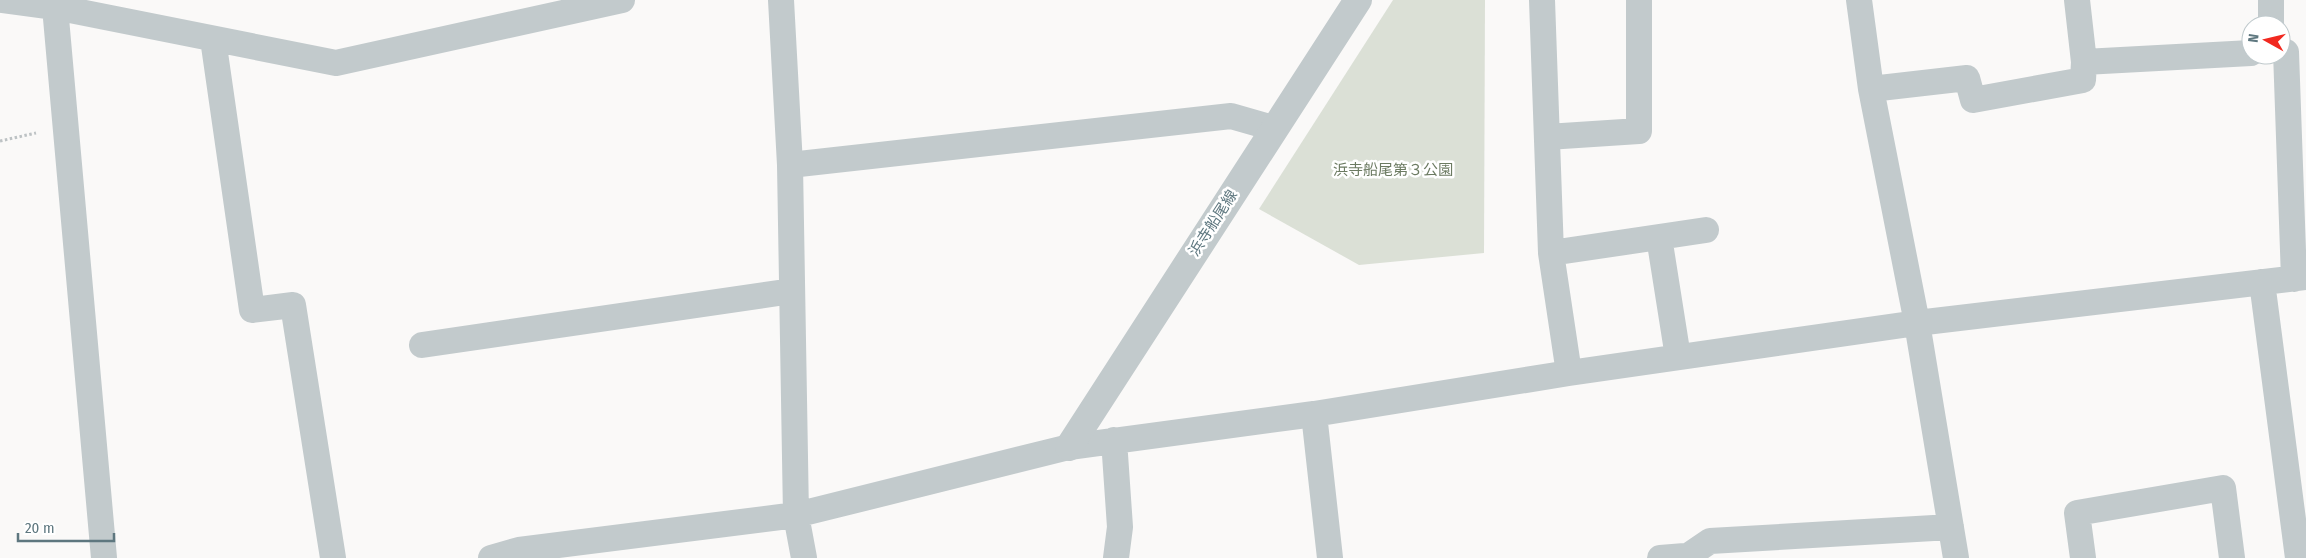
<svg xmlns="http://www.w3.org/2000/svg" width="2306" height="558" font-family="'Fira Sans Condensed','Noto Sans JP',sans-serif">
<rect width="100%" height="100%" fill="#faf9f8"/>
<path fill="#dbe0d6" d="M 1393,0 L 1485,0 L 1484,253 L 1359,265 L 1259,209 Z"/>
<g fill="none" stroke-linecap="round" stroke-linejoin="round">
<path stroke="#bdc2c4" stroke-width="3" stroke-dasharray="2.5 2.5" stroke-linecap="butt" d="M 0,141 L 36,133"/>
<path stroke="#c2cacc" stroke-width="26" d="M 3,0 L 55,7 L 336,63 L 622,0
M 781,0 L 790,165 L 796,515 L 804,558
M 1542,0 L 1551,253 L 1569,373
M 1859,0 L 1871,89 L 1917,323 L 1956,558
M 55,7 L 104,558
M 2271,25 L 2271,0
M 213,39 L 252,310 L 293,305 L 333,558
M 2281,52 L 2286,52 L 2294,279
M 2084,62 L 2251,53
M 1871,89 L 1967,78 L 1973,100 L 2083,80 L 2084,62 L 2077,0
M 1547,137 L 1639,131 L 1639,0
M 790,165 L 1231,116 L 1273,128
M 1659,237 L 1678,357
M 1551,253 L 1706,230
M 2262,282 L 2298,558
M 422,345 L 792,291
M 1314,414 L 1330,558
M 1114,440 L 1120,527 L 1116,558
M 491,558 L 519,550 L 796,515 L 1069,447 L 1314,414 L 1569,373 L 1917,323 L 2306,277
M 1660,558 L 1685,556
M 1685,558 L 1710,541 L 1951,527
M 2083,558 L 2077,513 L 2223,488 L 2232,558"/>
<path stroke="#c2cacc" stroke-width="28" d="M 1069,447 L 1358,0"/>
</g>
<g text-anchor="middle" stroke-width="5" stroke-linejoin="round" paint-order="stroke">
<g font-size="15" fill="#6c7b62" stroke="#fff">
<text x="1393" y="175">浜寺船尾第３公園</text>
</g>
<g font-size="15" fill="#5e777f" stroke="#fff">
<text transform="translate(1213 223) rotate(-57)" y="5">浜寺船尾線</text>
</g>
</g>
<g transform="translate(2266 40) rotate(278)"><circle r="24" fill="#ffffff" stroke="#bfc9cc"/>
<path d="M0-4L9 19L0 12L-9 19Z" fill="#f12920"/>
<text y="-8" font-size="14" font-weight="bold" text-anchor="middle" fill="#5e777f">N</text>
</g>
<path d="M18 533v8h96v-8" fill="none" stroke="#5e777f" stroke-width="2.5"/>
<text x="25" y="533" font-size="15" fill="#5e777f" stroke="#ffffff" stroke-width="4" paint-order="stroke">20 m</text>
</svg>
